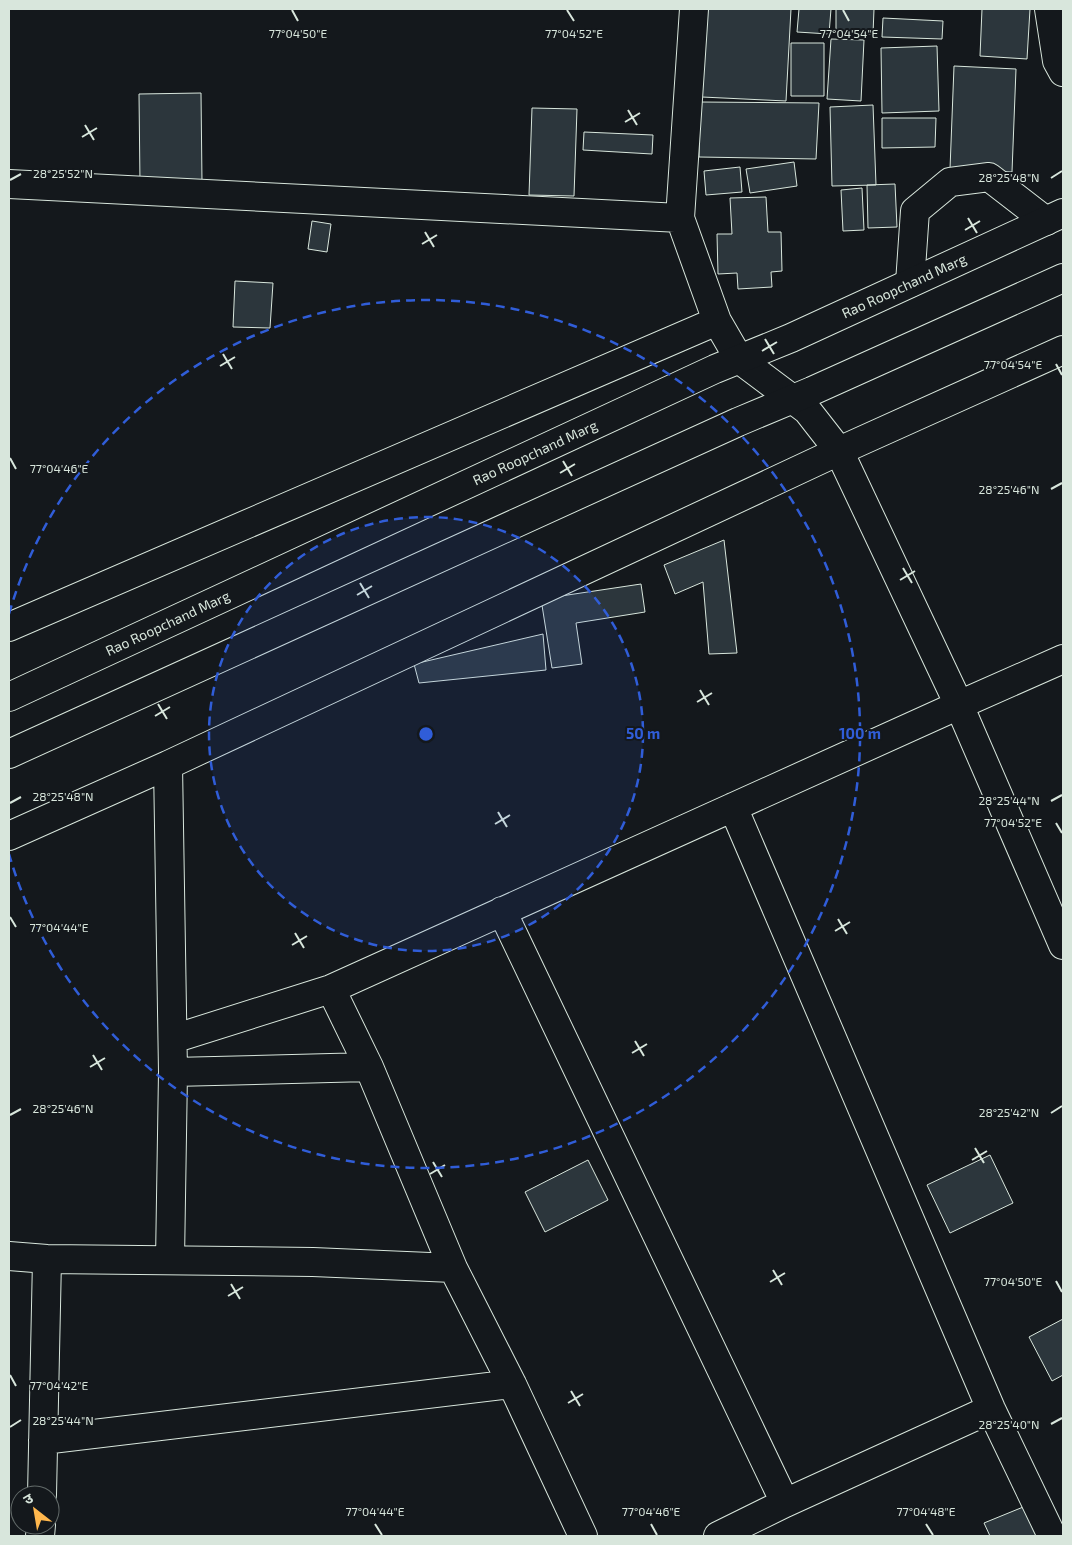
<svg xmlns="http://www.w3.org/2000/svg" width="1072" height="1545" font-family="'Exo 2','Noto Sans Devanagari',sans-serif">
<rect width="100%" height="100%" fill="#14181c"/>
<path fill="#2c363c" stroke="#d8e6dc" d="M 707,9 L 791,9 L 786,101 L 702,97 Z
M 799,9 L 831,9 L 829,34 L 797,32 Z
M 836,9 L 874,9 L 873,34 L 836,33 Z
M 982,9 L 1030,9 L 1027,59 L 980,56 Z
M 883,18 L 943,21 L 942,39 L 882,37 Z
M 831,39 L 864,40 L 861,101 L 827,99 Z
M 791,43 L 824,43 L 824,96 L 791,96 Z
M 937,46 L 939,111 L 882,113 L 881,48 Z
M 954,66 L 1016,69 L 1012,172 L 950,169 Z
M 201,93 L 202,183 L 140,184 L 139,94 Z
M 700,102 L 819,103 L 816,159 L 699,157 Z
M 873,105 L 876,185 L 832,186 L 830,107 Z
M 532,108 L 577,109 L 574,196 L 529,195 Z
M 882,118 L 936,118 L 935,147 L 882,148 Z
M 584,132 L 653,135 L 652,154 L 583,150 Z
M 794,162 L 797,186 L 750,193 L 746,169 Z
M 740,167 L 742,192 L 706,195 L 704,171 Z
M 895,184 L 897,227 L 868,228 L 867,185 Z
M 862,188 L 864,230 L 843,231 L 841,190 Z
M 766,197 L 768,232 L 781,232 L 782,271 L 771,272 L 772,287 L 738,289 L 737,273 L 718,274 L 717,234 L 732,234 L 730,198 Z
M 312,221 L 331,224 L 327,252 L 308,249 Z
M 235,281 L 273,283 L 270,328 L 233,327 Z
M 724,540 L 737,653 L 709,654 L 703,582 L 675,594 L 664,565 Z
M 641,584 L 645,612 L 576,623 L 582,664 L 552,668 L 541,599 Z
M 543,634 L 546,670 L 419,683 L 414,664 Z
M 990,1155 L 1013,1203 L 950,1233 L 927,1185 Z
M 588,1160 L 608,1200 L 545,1232 L 525,1192 Z
M 1063,1319 L 1063,1375 L 1052,1381 L 1029,1337 Z
M 1033,1503 L 1047,1536 L 990,1536 L 984,1523 Z"/>
<g fill="none" stroke-linecap="round" stroke-linejoin="round">
<defs>
<path id="minor" d="M 694,9 L 680,218 L 717,321 L 739,359 L 807,410 L 839,451 L 959,705 L 1063,945
M 1049,9 L 1057,61 L 1063,72
M 9,184 L 680,218
M 910,283 L 915,211 L 950,182 L 989,177 L 1046,221
M 9,627 L 717,321
M 733,807 L 991,1409 L 1052,1536
M 9,836 L 168,765
M 502,911 L 785,1503
M 331,989 L 369,1067 L 453,1268 L 512,1384 L 583,1536
M 173,1039 L 331,989 L 959,705 L 1063,659
M 173,1072 L 369,1067
M 9,1256 L 47,1259 L 313,1262 L 453,1268
M 170,1260 L 173,1072 L 168,765 L 839,451 L 1063,350
M 43,1440 L 512,1384
M 42,1495 L 47,1259
M 40,1536 L 41,1525
M 718,1536 L 785,1503 L 991,1409"/>
<g id="major">
<path id="s1" d="M 9,697 L 715,369 L 791,338 L 1063,213"/>
<path d="M 9,754 L 738,422 L 812,391 L 1063,278"/>
</g>
</defs>
<use href="#minor" stroke="#d8e6dc" stroke-width="30"/>
<use href="#major" stroke="#d8e6dc" stroke-width="30"/>
<use href="#minor" stroke="#14181c" stroke-width="28"/>
<use href="#major" stroke="#14181c" stroke-width="28"/>
</g>
<path fill="none" stroke="#d8e6dc" stroke-width="2" d="M 292,10 L 298,21M 567,10 L 574,21M 843,10 L 849,21M 628,110 L 637,125M 625,122 L 640,113M 85,125 L 94,140M 82,137 L 97,128M 1051,178 L 1062,171M 10,180 L 21,174M 968,218 L 977,233M 965,230 L 980,221M 425,232 L 434,247M 422,244 L 437,235M 765,339 L 774,354M 762,351 L 777,342M 223,354 L 232,369M 1056,364 L 1062,375M 220,366 L 235,357M 10,458 L 16,469M 563,461 L 572,476M 560,473 L 575,464M 1051,489 L 1062,483M 903,568 L 912,583M 900,580 L 915,571M 360,583 L 369,598M 357,595 L 372,586M 700,690 L 709,705M 697,702 L 712,693M 158,704 L 167,719M 155,716 L 170,707M 1051,801 L 1062,795M 10,803 L 21,797M 498,812 L 507,827M 1056,823 L 1062,833M 495,824 L 510,815M 10,917 L 16,927M 838,919 L 847,934M 835,931 L 850,922M 295,933 L 304,948M 292,945 L 307,936M 635,1041 L 644,1056M 632,1053 L 647,1044M 93,1055 L 102,1070M 90,1067 L 105,1058M 1051,1113 L 1062,1106M 10,1115 L 21,1109M 975,1148 L 984,1163M 972,1160 L 987,1151M 433,1162 L 442,1177M 430,1174 L 445,1165M 773,1270 L 782,1285M 1056,1281 L 1062,1292M 770,1282 L 785,1273M 231,1284 L 240,1299M 228,1296 L 243,1287M 10,1375 L 16,1386M 571,1391 L 580,1406M 568,1403 L 583,1394M 1051,1424 L 1062,1418M 10,1427 L 21,1420M 375,1524 L 382,1535M 651,1524 L 657,1535M 926,1524 L 933,1535"/>
<circle cx="426" cy="734" r="217" fill="#305dd8" fill-opacity=".12"/>
<g fill="none" stroke="#305dd8" stroke-width="2.5" stroke-dasharray="9 6">
<circle cx="426" cy="734" r="217"/>
<path d="M9 614A434 434 0 1 1 9 854"/>
</g>
<g text-anchor="middle" stroke-width="4" stroke-linejoin="round" paint-order="stroke">
<g font-size="14" fill="#d8e6dc" stroke="#14181c">
<text dy="5" stroke="none"><textPath href="#s1" startOffset="985">Rao Roopchand Marg</textPath></text>
<text dy="5" stroke="none"><textPath href="#s1" startOffset="580">Rao Roopchand Marg</textPath></text>
<text dy="5" stroke="none"><textPath href="#s1" startOffset="175">Rao Roopchand Marg</textPath></text>
</g>
</g>
<g font-size="12" text-anchor="middle" fill="#d8e6dc" stroke="#14181c" stroke-width="4" stroke-linejoin="round" paint-order="stroke">
<text x="298" y="38">77°04'50"E</text>
<text x="574" y="38">77°04'52"E</text>
<text x="849" y="38">77°04'54"E</text>
<text x="63" y="178">28°25'52"N</text>
<text x="1009" y="182">28°25'48"N</text>
<text x="1013" y="369">77°04'54"E</text>
<text x="59" y="473">77°04'46"E</text>
<text x="1009" y="494">28°25'46"N</text>
<text x="63" y="801">28°25'48"N</text>
<text x="1009" y="805">28°25'44"N</text>
<text x="1013" y="827">77°04'52"E</text>
<text x="59" y="932">77°04'44"E</text>
<text x="63" y="1113">28°25'46"N</text>
<text x="1009" y="1117">28°25'42"N</text>
<text x="1013" y="1286">77°04'50"E</text>
<text x="59" y="1390">77°04'42"E</text>
<text x="63" y="1425">28°25'44"N</text>
<text x="1009" y="1429">28°25'40"N</text>
<text x="375" y="1516">77°04'44"E</text>
<text x="651" y="1516">77°04'46"E</text>
<text x="926" y="1516">77°04'48"E</text>
</g>
<circle cx="426" cy="734" r="8" fill="#305dd8" stroke="#14181c" stroke-width="2.5"/>
<g font-size="15" text-anchor="middle" font-weight="bold" fill="#305dd8" stroke="#14181c" stroke-width="4" stroke-linejoin="round" paint-order="stroke">
<text x="643" y="739">50 m</text>
<text x="860" y="739">100 m</text>
</g>
<rect width="1072" height="1545" fill="none" stroke="#d8e6dc" stroke-width="20"/>
<g transform="translate(35 1510) rotate(329)"><circle r="24" fill="#14181c" stroke="#626a69"/>
<path d="M0-4L9 19L0 12L-9 19Z" fill="#ffb74d"/>
<text y="-8" font-size="14" font-weight="bold" text-anchor="middle" fill="#d8e6dc">उ</text>
</g>
</svg>
